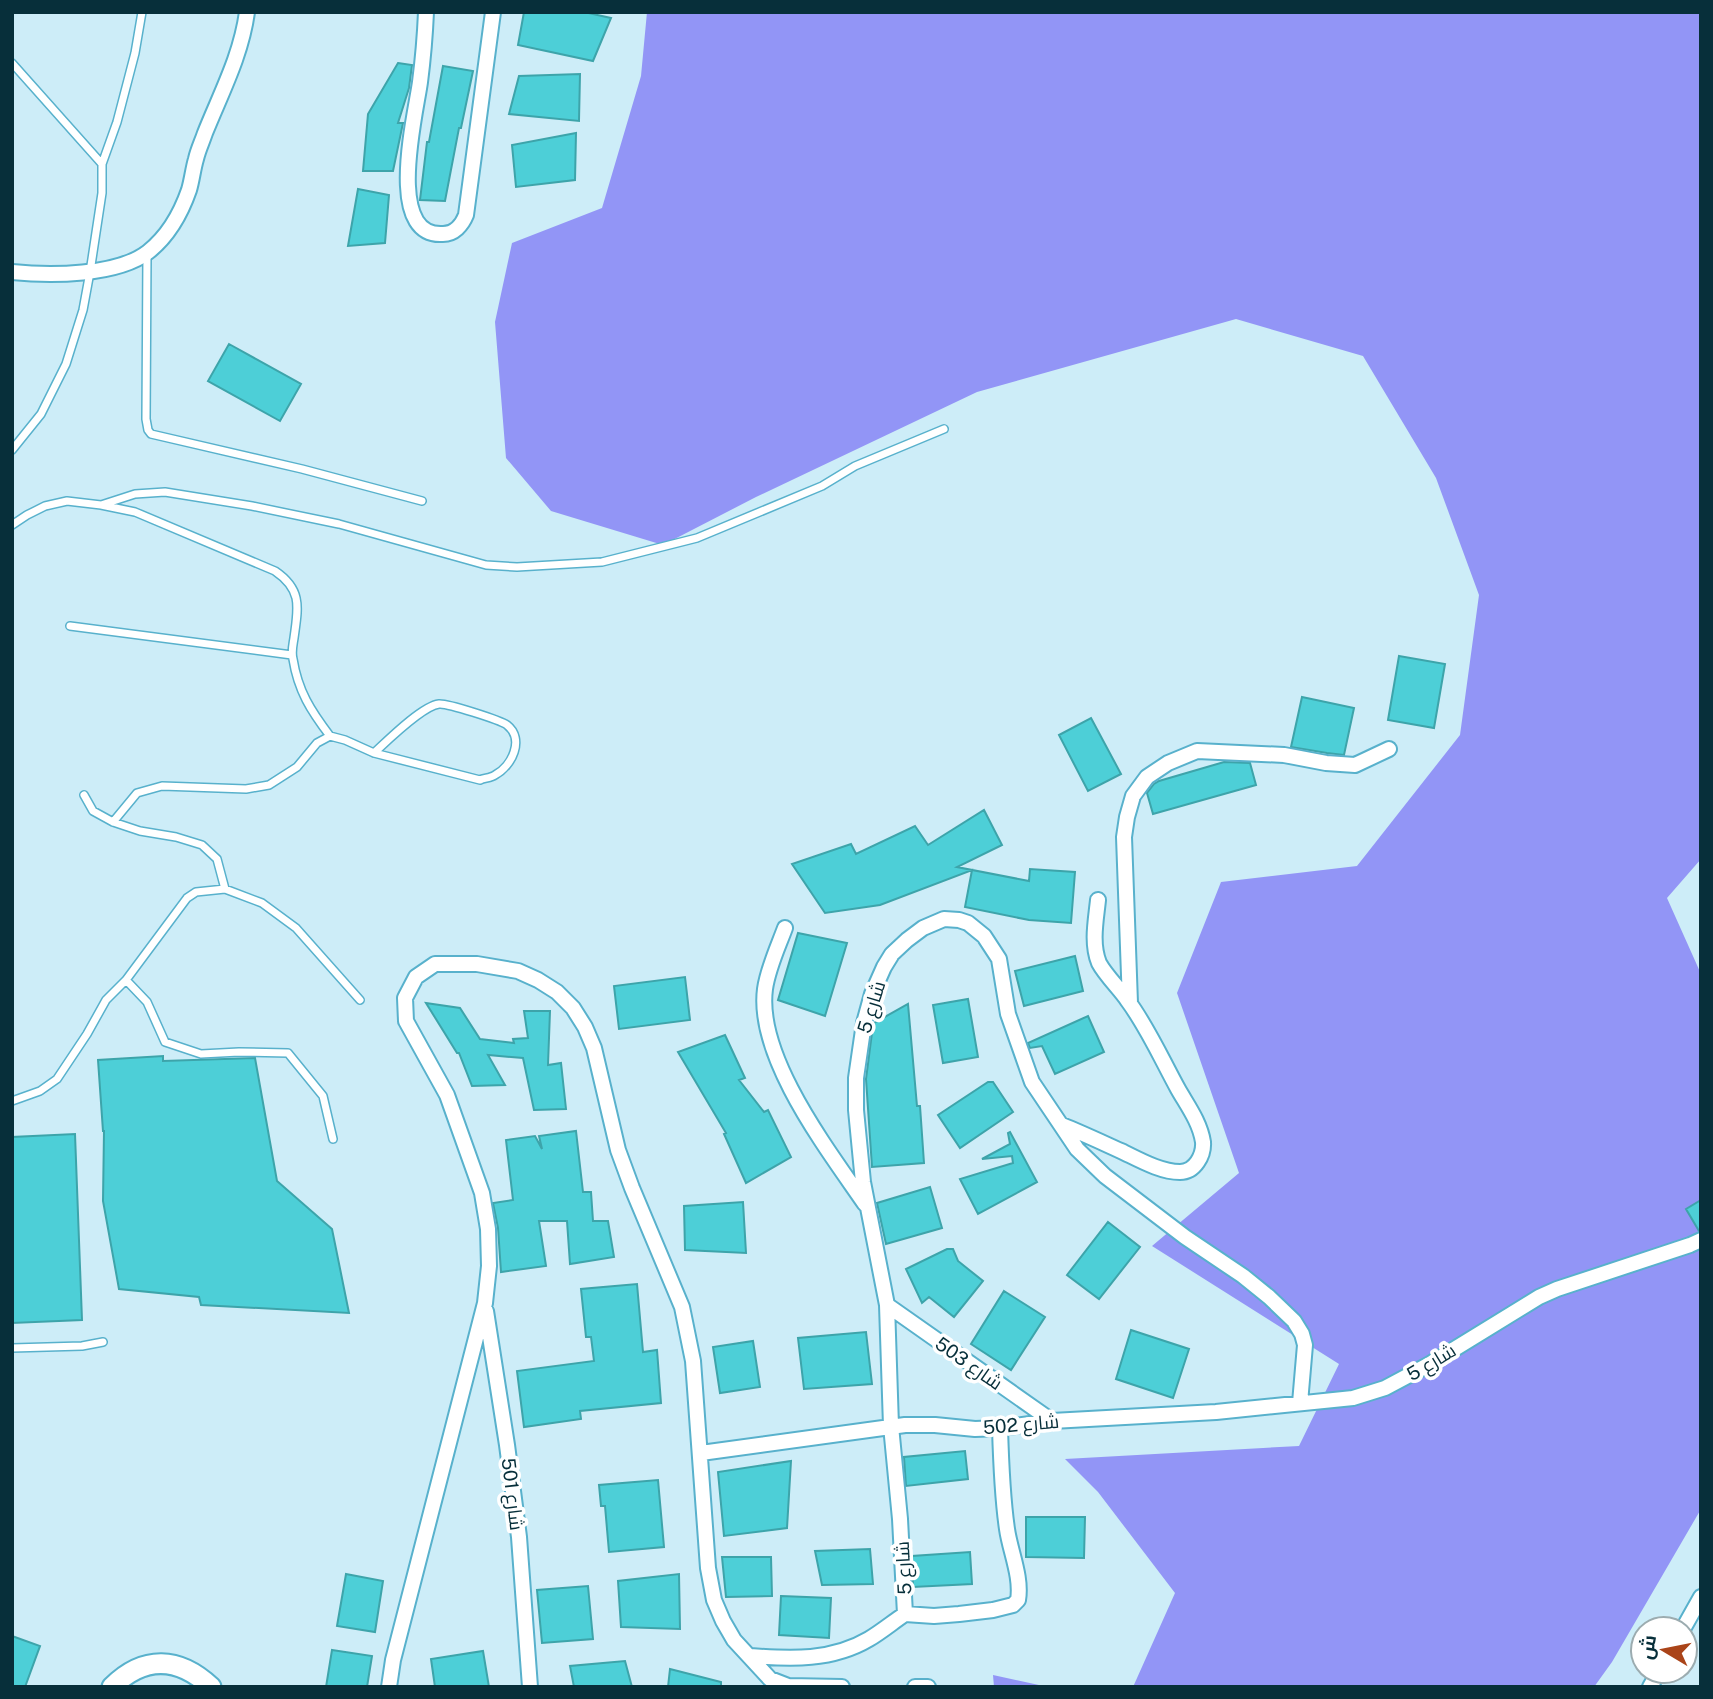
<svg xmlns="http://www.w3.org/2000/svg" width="1713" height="1699" font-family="'Public Sans',Cairo,sans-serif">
<rect width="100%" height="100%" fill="#cdedf8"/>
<path fill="#9295f6" d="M 647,12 L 1701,12 L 1701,859 L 1667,898 L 1701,974 L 1701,1509 L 1612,1662 L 1594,1687 L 1133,1687 L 1175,1593 L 1098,1492 L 1065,1459 L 1299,1446 L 1339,1364 L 1152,1246 L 1239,1173 L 1177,993 L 1221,882 L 1357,866 L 1460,735 L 1479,595 L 1436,478 L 1363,356 L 1236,319 L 977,392 L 756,497 L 663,545 L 551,511 L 506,458 L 495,322 L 512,243 L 602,208 L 641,76 Z
M 993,1675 L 1048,1687 L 994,1687 Z"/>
<path fill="#4dcfd7" stroke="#3da4aa" stroke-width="2" d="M 524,12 L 584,12 L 611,18 L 593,61 L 518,45 Z
M 398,63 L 412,65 L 409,88 L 398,123 L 403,123 L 393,171 L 363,171 L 368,114 Z
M 443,66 L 473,71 L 461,128 L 459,128 L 445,201 L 420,200 L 427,142 L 429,142 Z
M 580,74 L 579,121 L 509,114 L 519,76 Z
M 576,133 L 575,180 L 516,187 L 512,145 Z
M 358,189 L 389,195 L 385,243 L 348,246 Z
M 229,344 L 301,384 L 280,421 L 208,381 Z
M 1399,656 L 1445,664 L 1434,728 L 1388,720 Z
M 1302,697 L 1354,708 L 1344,755 L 1327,753 L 1291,747 Z
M 1091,718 L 1121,774 L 1088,791 L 1059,735 Z
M 1224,762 L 1250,763 L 1256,785 L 1153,814 L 1147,793 L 1154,784 L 1159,781 Z
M 984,810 L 1002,845 L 957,867 L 1029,881 L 1030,869 L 1075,872 L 1071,923 L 1029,920 L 965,907 L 972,870 L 880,905 L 825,913 L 792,864 L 851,844 L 856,854 L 915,826 L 928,845 Z
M 798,933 L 847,943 L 825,1016 L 778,1000 Z
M 1075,956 L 1083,991 L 1024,1006 L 1015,971 Z
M 685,977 L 690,1020 L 619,1029 L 614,986 Z
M 968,999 L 978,1057 L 943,1063 L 933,1005 Z
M 426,1003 L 460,1008 L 480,1039 L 514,1043 L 513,1039 L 528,1038 L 524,1011 L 550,1011 L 548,1065 L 561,1063 L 566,1109 L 534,1110 L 523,1058 L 488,1055 L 505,1085 L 472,1086 L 459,1053 L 457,1053 Z
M 908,1004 L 917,1106 L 920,1106 L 924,1163 L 872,1167 L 866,1079 L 873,1025 L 874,1023 Z
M 1088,1016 L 1104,1052 L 1055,1074 L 1042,1046 L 1030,1048 L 1028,1043 Z
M 725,1035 L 745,1078 L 739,1080 L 764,1112 L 768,1110 L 791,1157 L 746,1183 L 724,1134 L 726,1133 L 678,1052 Z
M 163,1056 L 163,1061 L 255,1058 L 277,1181 L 332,1229 L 349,1313 L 201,1305 L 199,1297 L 119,1289 L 103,1201 L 104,1131 L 103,1131 L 98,1060 Z
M 988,1082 L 993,1082 L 1013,1112 L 960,1148 L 938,1115 Z
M 576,1131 L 583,1192 L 591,1192 L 593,1221 L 608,1221 L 614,1257 L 570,1264 L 567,1221 L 539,1221 L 546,1266 L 501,1272 L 498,1228 L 493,1203 L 513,1200 L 506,1140 L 535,1136 L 542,1149 L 539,1136 Z
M 1010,1132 L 1037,1182 L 978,1214 L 960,1179 L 1013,1163 L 1012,1156 L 982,1159 L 1010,1144 L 1008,1133 Z
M 75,1134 L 82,1320 L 12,1323 L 12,1137 Z
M 930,1187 L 942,1228 L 886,1244 L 877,1203 Z
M 1701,1200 L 1701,1231 L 1699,1231 L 1686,1209 Z
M 743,1202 L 746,1253 L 685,1250 L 684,1206 Z
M 1108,1222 L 1140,1247 L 1099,1299 L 1067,1275 Z
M 947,1249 L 953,1249 L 958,1261 L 983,1281 L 954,1317 L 929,1297 L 922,1303 L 906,1269 Z
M 637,1284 L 643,1352 L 657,1350 L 661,1403 L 580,1411 L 581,1419 L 524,1427 L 517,1371 L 594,1361 L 591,1337 L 586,1337 L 581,1289 Z
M 1004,1291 L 1045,1317 L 1011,1370 L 971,1344 Z
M 1131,1330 L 1189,1349 L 1173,1398 L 1116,1379 Z
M 866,1332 L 872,1384 L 804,1389 L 798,1338 Z
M 753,1341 L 760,1387 L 720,1393 L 713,1347 Z
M 965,1451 L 968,1479 L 906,1486 L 904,1457 Z
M 791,1461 L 787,1528 L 724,1536 L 718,1472 Z
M 658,1480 L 664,1547 L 609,1552 L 605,1506 L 601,1506 L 599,1485 Z
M 1026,1517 L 1085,1517 L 1084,1558 L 1026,1557 Z
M 870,1549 L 873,1584 L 822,1585 L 815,1551 Z
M 970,1552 L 972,1584 L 913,1587 L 912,1556 Z
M 722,1557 L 771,1557 L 772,1596 L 726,1597 Z
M 346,1574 L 383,1581 L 375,1632 L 337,1626 Z
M 679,1574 L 680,1629 L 621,1627 L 618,1581 Z
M 588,1586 L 593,1639 L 542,1643 L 537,1590 Z
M 781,1596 L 831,1598 L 829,1638 L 779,1635 Z
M 12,1636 L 40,1646 L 25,1687 L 12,1687 Z
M 332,1650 L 372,1656 L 367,1687 L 326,1687 Z
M 483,1651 L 489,1687 L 435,1687 L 431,1659 Z
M 625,1661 L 632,1687 L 574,1687 L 570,1666 Z
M 670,1669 L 721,1682 L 721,1687 L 668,1687 Z"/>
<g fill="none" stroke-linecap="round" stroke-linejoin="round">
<defs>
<path id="lane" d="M 12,63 L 102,164
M 147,254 L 146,419 L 148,430 L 151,434 L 302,469 L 422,501
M 12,450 L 41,414 L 66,364 L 83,310 L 90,272 L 102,193 L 102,164 L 117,122 L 135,53 L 142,12
M 101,505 L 135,494 L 165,492 L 252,506 L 339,524 L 486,565 L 517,567 L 602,562 L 697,538 L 822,486 L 855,466 L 944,429
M 12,525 L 27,515 L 45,506 L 67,501 L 101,505 L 135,512 L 275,571 C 303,590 298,608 294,638 C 293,645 291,652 293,659 C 298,691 311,711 330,736
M 70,626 L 292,655
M 84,795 L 93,811 L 113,822 L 140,831 L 176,837 L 202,845 L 217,859 L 225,889
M 113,822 L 137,793 L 162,786 L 246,789 L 269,785 L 297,767 L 317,743 L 330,736 L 345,740 L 374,753 L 480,780 C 484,778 491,778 495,775 C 512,766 525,739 507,725 C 500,720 447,703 439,704 C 422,706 387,741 374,753
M 126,980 L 187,898 L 196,892 L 225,889 L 262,903 L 296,928 L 360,1000
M 12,1101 L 40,1091 L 57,1079 L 87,1034 L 106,1000 L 126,980 L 147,1002 L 165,1042 L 201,1054 L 239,1052 L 288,1053 L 323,1096 L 333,1139
M 12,1348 L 82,1346 L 103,1342"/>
<path id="street" d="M 426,12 C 425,35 423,59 420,82 C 416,113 384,238 443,234 C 454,234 462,225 466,215 L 493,12
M 12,272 C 50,276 117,276 148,252 C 167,237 181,213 189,190 C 192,180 193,169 196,159 C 198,150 202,142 205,133 C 221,93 241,56 247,12
M 785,928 C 778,947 768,968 765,989 C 756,1057 828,1150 865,1204
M 1130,1003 L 1124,837 L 1127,817 L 1133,796 L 1147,777 L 1168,763 L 1197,751 L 1284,755 L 1326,763 L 1355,765 L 1389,749
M 1062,1125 C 1082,1133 1101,1142 1121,1151 C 1138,1159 1160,1172 1180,1172 C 1195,1172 1204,1155 1203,1142 C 1200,1122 1187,1105 1178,1089 C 1162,1060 1148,1028 1128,1001 C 1120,989 1106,976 1099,963 C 1091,943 1096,920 1098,900
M 887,1305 L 1052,1421
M 486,1311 L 507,1445 L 519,1537 L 530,1687
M 701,1453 L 905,1425 L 935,1425 L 975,1429 L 1000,1428 L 1052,1421 L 1216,1412 L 1353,1398 L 1385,1388 L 1430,1364 L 1539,1297 L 1557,1289 L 1690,1245 L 1701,1240
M 905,1614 L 900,1519 L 891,1426 L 887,1305 L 863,1182 L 856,1110 L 856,1078 L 864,1023 L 872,994 L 884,967 L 892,954 L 907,940 L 923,928 L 944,919 L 959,920 L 968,923 L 984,936 L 999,959 L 1008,1014 L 1032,1082 L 1077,1149 L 1105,1176 L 1185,1237 L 1243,1276 L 1269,1297 L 1294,1321 L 1302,1334 L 1305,1345 L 1300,1403
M 905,1614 L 934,1616 L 959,1614 L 993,1610 L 1013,1605 L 1018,1600 C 1022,1577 1010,1551 1007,1529 C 1002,1495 1001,1462 1000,1428
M 1683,1629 L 1701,1597
M 750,1656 C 791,1659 832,1661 869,1639 C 881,1632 893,1622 905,1614
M 389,1687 L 393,1660 L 485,1303 L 489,1266 L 488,1229 L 482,1193 L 447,1095 L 406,1021 L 405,998 L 416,977 L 435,964 L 477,964 L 518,971 L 538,980 L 557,992 L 573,1008 L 585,1027 L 594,1048 L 618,1150 L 632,1188 L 682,1307 L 693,1361 L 708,1568 L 714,1600 L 723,1621 L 734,1640 L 770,1679 L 788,1686 L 842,1687
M 915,1687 L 928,1687
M 1650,1687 L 1659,1671"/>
<path id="secondary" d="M 112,1687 C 144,1655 179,1657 211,1687"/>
</defs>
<use href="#lane" stroke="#58b1cc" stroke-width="10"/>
<use href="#street" stroke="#58b1cc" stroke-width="18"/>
<use href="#secondary" stroke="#58b1cc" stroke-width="23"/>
<use href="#lane" stroke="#fff" stroke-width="7"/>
<use href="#street" stroke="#fff" stroke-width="14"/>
<use href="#secondary" stroke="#fff" stroke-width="19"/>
</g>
<g text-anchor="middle" stroke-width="7" stroke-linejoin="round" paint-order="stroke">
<g font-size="19" fill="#072f3a" stroke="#fff">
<text transform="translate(871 1007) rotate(-73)" y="7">شارع 5</text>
<text transform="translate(1431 1362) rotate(-31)" y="7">شارع 5</text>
<text transform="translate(969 1363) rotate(35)" y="7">شارع 503</text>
<text transform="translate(1021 1424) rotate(-5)" y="7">شارع 502</text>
<text transform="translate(513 1494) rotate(83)" y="7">شارع 501</text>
<text transform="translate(903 1568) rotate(-93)" y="7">شارع 5</text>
</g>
</g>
<rect width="1713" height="1699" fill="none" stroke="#072f3a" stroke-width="28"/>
<g transform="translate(1664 1650) rotate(280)"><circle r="33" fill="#ffffff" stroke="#9cacb0" stroke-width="2"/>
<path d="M0-5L12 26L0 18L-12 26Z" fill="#aa4419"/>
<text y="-10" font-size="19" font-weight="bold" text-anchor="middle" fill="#072f3a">ش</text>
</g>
</svg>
